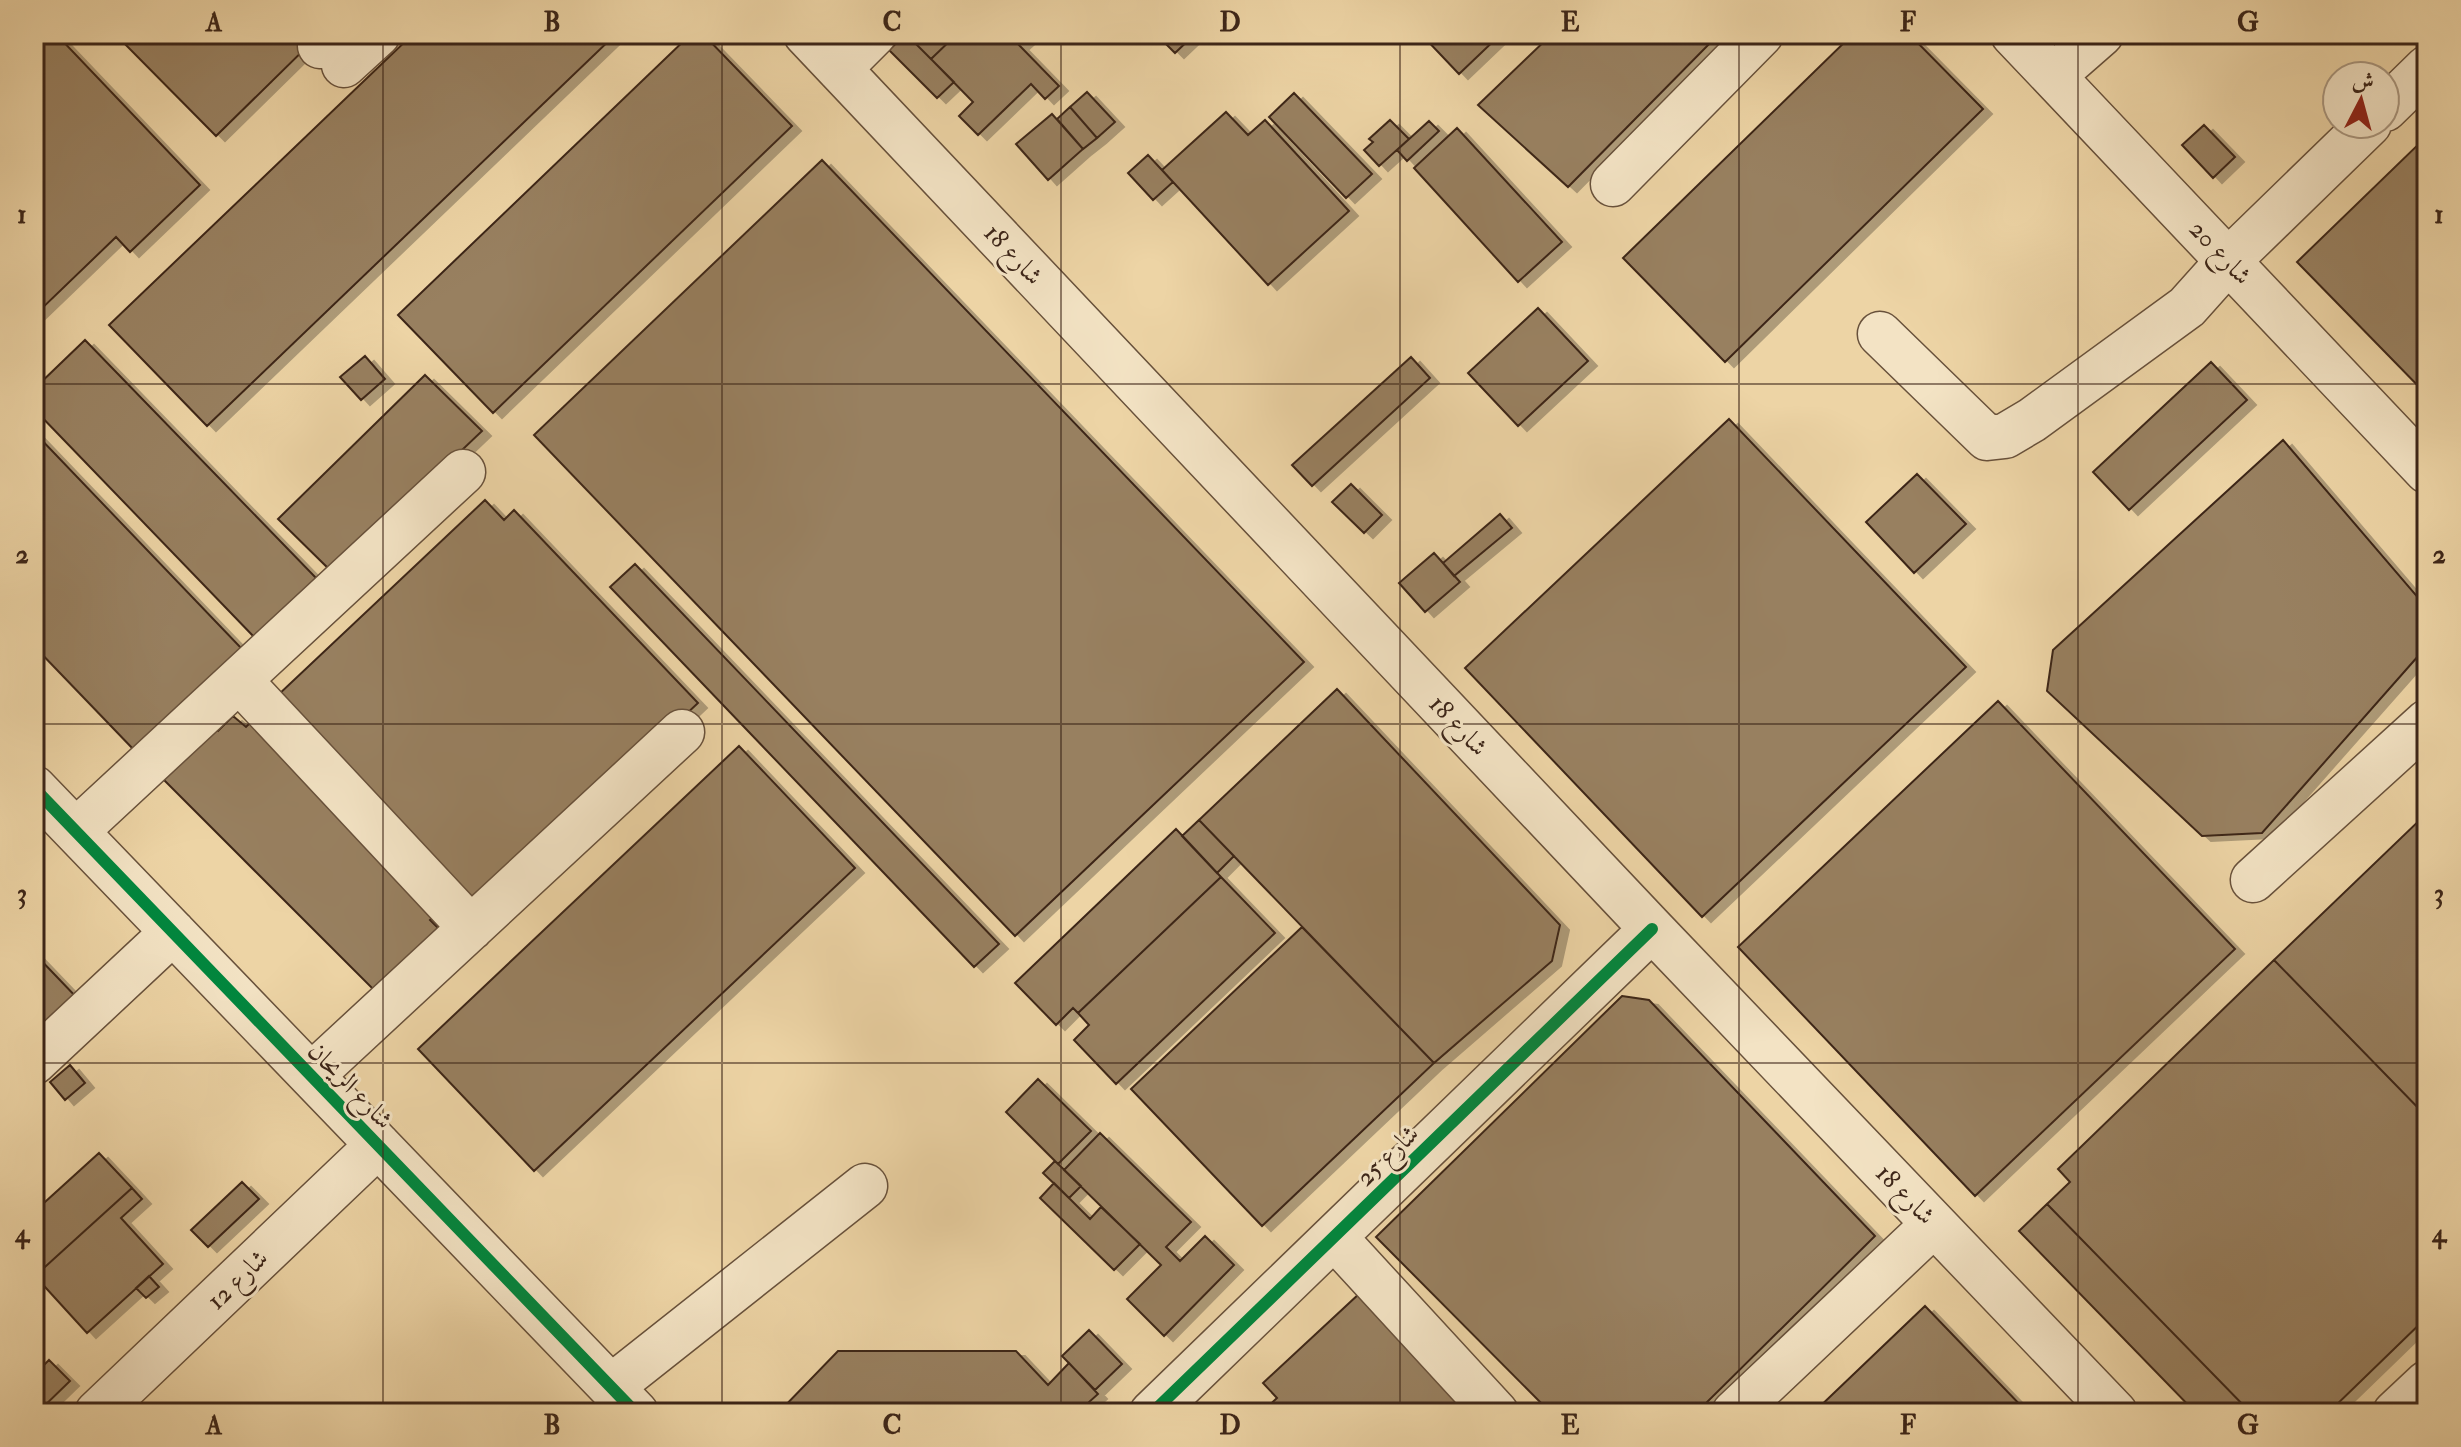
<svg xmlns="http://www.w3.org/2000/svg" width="2461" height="1447" font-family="'IM FELL Double Pica',Amiri,serif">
<defs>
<filter id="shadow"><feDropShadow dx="9" dy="5" stdDeviation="0" flood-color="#0004"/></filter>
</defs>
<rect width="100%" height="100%" fill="#edd4a5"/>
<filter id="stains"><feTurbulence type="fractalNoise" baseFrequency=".0025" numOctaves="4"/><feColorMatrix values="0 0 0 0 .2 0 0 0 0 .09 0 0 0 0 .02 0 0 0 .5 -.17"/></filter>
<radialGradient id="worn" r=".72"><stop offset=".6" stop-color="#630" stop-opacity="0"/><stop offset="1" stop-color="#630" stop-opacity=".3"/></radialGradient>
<path fill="#988061" stroke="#3c2518" stroke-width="2" filter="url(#shadow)" d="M 34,34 L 56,34 L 200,185 L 130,252 L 116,237 L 34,316 Z
M 115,34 L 320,34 L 216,136 Z
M 413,34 L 616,34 L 207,426 L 109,325 Z
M 691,34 L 703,34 L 792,126 L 493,413 L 398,315 Z
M 906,34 L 954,82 L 937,98 L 889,50 Z
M 924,34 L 957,34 L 931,59 L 915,43 Z
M 957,34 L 1025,34 L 1028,37 L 1019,45 L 1059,86 L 1045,99 L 1031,84 L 978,135 L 959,116 L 973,102 L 931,59 Z
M 1156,34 L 1195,34 L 1175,53 Z
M 1421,34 L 1501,34 L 1459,74 Z
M 1552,34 L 1719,34 L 1568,187 L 1478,105 Z
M 1853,34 L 1909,34 L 1983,109 L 1725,362 L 1623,258 Z
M 1087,92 L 1115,122 L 1097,138 L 1070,107 Z
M 1294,93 L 1372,174 L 1346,198 L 1269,117 Z
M 1070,107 L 1097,138 L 1083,149 L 1057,119 Z
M 1226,112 L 1248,135 L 1265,120 L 1349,211 L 1268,285 L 1162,170 Z
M 1052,114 L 1083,149 L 1048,180 L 1016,144 Z
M 1390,120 L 1409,139 L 1379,166 L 1364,150 L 1373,142 L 1369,139 Z
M 1429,121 L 1439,131 L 1407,161 L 1397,150 Z
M 2204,125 L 2235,157 L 2213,178 L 2182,145 Z
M 1457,128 L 1562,242 L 1518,282 L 1414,168 Z
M 2427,136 L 2427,395 L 2297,262 Z
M 1148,155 L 1173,182 L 1153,200 L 1128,173 Z
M 822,160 L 1304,662 L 1015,936 L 534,435 Z
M 1538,308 L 1588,361 L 1518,426 L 1468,373 Z
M 85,340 L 318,580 L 256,639 L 34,409 L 34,389 Z
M 365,356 L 385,379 L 361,400 L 340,377 Z
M 1411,357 L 1430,378 L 1312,486 L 1292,465 Z
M 2211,362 L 2247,400 L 2129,510 L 2093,472 Z
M 425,375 L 482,431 L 333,573 L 278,519 Z
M 1729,419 L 1966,667 L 1702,917 L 1465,668 Z
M 34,432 L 242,649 L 135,751 L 34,646 Z
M 2283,440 L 2427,608 L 2427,646 L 2262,833 L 2202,836 L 2047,691 L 2053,650 Z
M 1917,474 L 1966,524 L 1914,573 L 1866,522 Z
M 1351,484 L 1382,515 L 1364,533 L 1332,502 Z
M 485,500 L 504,520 L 514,510 L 698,703 L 479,909 L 277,696 Z
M 1500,514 L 1512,528 L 1454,576 L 1443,563 Z
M 1434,553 L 1460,582 L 1425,612 L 1399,583 Z
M 635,564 L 999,944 L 974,967 L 610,587 Z
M 1337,689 L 1560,925 L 1552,961 L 1434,1063 L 1199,820 Z
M 1998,701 L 2235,949 L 1975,1196 L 1738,947 Z
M 233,716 L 246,727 L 253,720 L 441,909 L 430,920 L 452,942 L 381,997 L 161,777 L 212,726 L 218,731 Z
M 739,746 L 855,868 L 534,1171 L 418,1049 Z
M 2427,813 L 2427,1117 L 2274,960 Z
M 1199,820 L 1234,856 L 1217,873 L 1182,836 Z
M 1176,829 L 1221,877 L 1078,1013 L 1073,1008 L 1056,1025 L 1015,983 Z
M 1221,877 L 1275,933 L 1116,1084 L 1074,1040 L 1089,1025 L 1078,1013 Z
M 1302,927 L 1434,1063 L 1262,1226 L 1131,1089 Z
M 34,953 L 80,1001 L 34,1044 Z
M 2274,960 L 2427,1117 L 2427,1317 L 2328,1413 L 2251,1413 L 2047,1204 L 2070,1182 L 2058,1169 Z
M 1622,996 L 1649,1000 L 1875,1236 L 1696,1413 L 1551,1413 L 1376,1237 Z
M 70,1065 L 85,1083 L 65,1100 L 50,1082 Z
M 1038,1079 L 1091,1131 L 1058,1164 L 1006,1112 Z
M 1100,1133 L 1191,1222 L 1166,1247 L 1180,1261 L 1205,1236 L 1234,1265 L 1164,1336 L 1127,1299 L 1161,1265 L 1064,1170 Z
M 99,1153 L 132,1188 L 35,1276 L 34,1212 Z
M 1055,1161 L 1081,1186 L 1069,1198 L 1043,1173 Z
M 242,1182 L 259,1199 L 208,1247 L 191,1230 Z
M 1054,1183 L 1090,1219 L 1101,1207 L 1140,1244 L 1114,1270 L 1040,1198 Z
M 132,1188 L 142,1199 L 121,1218 L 163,1264 L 87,1333 L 35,1276 Z
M 2047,1204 L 2251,1413 L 2196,1413 L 2019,1231 Z
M 149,1276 L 159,1287 L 146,1298 L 136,1288 Z
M 1360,1293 L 1473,1413 L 1261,1413 L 1277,1398 L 1263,1383 Z
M 1925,1306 L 2028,1413 L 1813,1413 Z
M 1089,1330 L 1122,1364 L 1095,1390 L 1062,1356 Z
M 838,1351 L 1016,1351 L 1048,1385 L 1069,1363 L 1098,1394 L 1077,1413 L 778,1413 Z
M 49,1360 L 70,1381 L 37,1413 L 34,1413 L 34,1375 Z"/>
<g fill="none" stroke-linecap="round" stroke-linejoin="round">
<defs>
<path id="minor" d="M 806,34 L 1652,929 L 2115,1413
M 2013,34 L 2427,471
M 320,46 L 333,34
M 344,65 L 378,34
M 839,69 L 874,34
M 2053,76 L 2101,34
M 2385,109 L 2427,68
M 1613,184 L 1761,34
M 1880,334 L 1987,438 L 2005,436 L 2032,420 L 2187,307 L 2229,260 L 2369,124
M 239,680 L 471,928
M 34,788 L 636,1413
M 76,831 L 463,472
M 2253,880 L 2427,722
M 34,1062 L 173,932
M 312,1075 L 682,732
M 1334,1237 L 1496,1413
M 611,1387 L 865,1186
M 97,1413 L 378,1145
M 1152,1413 L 1652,929
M 1734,1413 L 1934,1224
M 2395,1413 L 2427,1383"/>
</defs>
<use href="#minor" stroke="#68513b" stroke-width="47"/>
<use href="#minor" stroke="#f3e3c4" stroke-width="44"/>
<defs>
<path id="cycleway" d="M 34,788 L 636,1413
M 1152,1413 L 1652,929"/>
</defs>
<use href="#cycleway" stroke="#f3e3c4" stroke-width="17"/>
<use href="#cycleway" stroke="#00873e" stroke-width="12"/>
</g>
<path fill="none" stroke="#3c2518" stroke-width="2" stroke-opacity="0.55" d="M 383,34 L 383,1413M 722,34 L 722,1413M 1061,34 L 1061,1413M 1400,34 L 1400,1413M 1739,34 L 1739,1413M 2078,34 L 2078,1413M 34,384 L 2427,384M 34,724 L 2427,724M 34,1063 L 2427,1063"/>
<g text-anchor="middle" stroke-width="6" stroke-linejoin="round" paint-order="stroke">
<g font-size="26" fill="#3c2518" stroke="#f3e3c4">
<text transform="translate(2221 252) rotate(47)" y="9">شارع 20</text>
<text transform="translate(1014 254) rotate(47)" y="9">شارع 18</text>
<text transform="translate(1459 725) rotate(47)" y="9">شارع 18</text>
<text transform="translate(351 1085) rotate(46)" y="9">شارع الريحان</text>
<text transform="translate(1387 1155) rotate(-44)" y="9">شارع 25</text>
<text transform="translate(1906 1194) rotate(46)" y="9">شارع 18</text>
<text transform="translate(237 1279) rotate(-44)" y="9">شارع 12</text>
</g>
</g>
<rect width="2461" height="1447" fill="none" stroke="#edd4a5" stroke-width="88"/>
<g transform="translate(2361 100) rotate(6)"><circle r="38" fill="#f3e3c4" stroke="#aa977f" stroke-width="2"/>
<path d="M0-6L14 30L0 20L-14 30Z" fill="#8f2418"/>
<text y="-12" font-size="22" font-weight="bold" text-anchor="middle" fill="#3c2518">ش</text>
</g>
<rect x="44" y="44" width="2373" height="1359" fill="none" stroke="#3c2518" stroke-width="3"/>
<g font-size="26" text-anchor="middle" font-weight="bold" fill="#3c2518">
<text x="214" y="31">A</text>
<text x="552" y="31">B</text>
<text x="892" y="31">C</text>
<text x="1230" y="31">D</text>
<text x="1570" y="31">E</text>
<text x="1908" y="31">F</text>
<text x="2248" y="31">G</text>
<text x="22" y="223">1</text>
<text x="2439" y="223">1</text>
<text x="22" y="563">2</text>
<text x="2439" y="563">2</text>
<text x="22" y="902">3</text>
<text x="2439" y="902">3</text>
<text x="22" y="1242">4</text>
<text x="2439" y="1242">4</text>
<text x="214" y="1434">A</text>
<text x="552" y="1434">B</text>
<text x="892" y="1434">C</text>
<text x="1230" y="1434">D</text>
<text x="1570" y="1434">E</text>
<text x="1908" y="1434">F</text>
<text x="2248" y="1434">G</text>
</g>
<rect width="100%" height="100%" filter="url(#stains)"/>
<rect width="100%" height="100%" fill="url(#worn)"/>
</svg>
